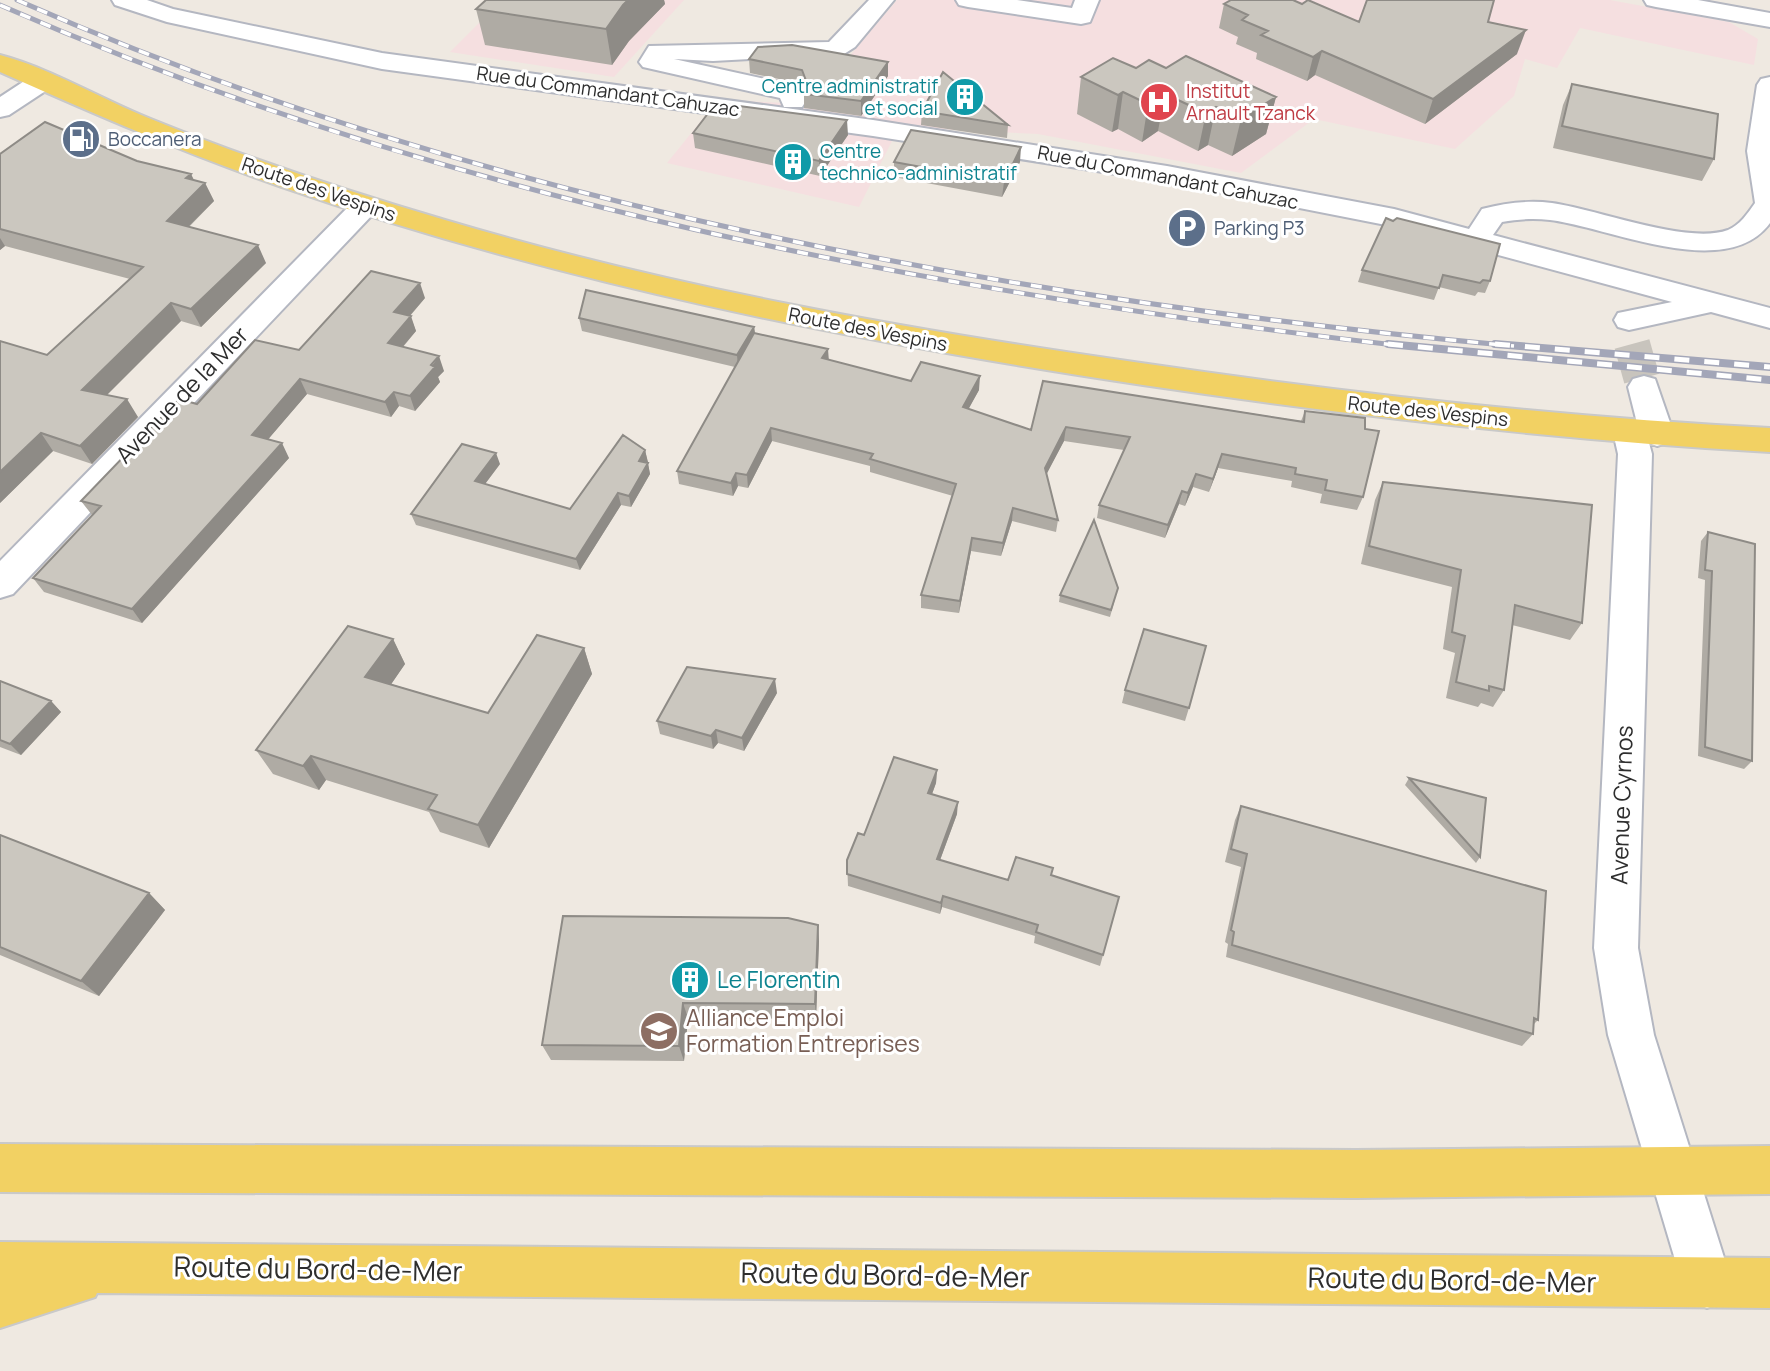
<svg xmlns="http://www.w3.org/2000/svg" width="1770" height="1371" font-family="Manrope,sans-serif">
<rect width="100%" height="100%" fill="#efe9e1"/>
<path fill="#f5dfe0" d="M 502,0 L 684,0 L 614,77 L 450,52 Z
M 897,0 L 1610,0 L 1729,22 L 1758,39 L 1754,65 L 1580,28 L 1557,68 L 1525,59 L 1514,96 L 1455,149 L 1314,119 L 1241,173 L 1038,134 L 899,127 L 859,207 L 667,163 L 718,100 L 809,104 Z"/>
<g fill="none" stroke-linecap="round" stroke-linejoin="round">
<path stroke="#c8c4bd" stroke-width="36" stroke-dasharray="36 18" stroke-linecap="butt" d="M 1632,344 L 1644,387"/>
<defs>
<path id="minor" d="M 112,0 L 147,0 L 173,9 L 382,53 L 873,120 L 1167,166 L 1394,209 L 1469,229 L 1482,209 C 1505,203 1528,200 1552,203 C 1597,209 1687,245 1728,230 C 1740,225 1748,213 1755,203 L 1747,151 L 1757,85 L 1761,79 L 1770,77 L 1770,223 C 1726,283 1609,227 1550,220 C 1534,218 1518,219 1502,222 L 1493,235 L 1770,308 L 1770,328 L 1711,312 L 1629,330 L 1618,327 L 1614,320 L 1618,313 L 1672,302 L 1391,226 L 1167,182 L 873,136 L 382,69 L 167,22 L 115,5 Z
M 869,0 L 894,0 L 855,47 L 844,54 L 713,61 L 674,59 L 802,87 L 806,101 L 802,107 L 784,107 L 780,98 L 643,67 L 639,62 L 649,46 L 829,42 Z
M 956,0 L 1017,0 L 1072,8 L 1075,0 L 1099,0 L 1090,22 L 1081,24 L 968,7 L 959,5 Z
M 1644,0 L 1698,0 L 1770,13 L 1770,27 L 1656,7 L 1647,5 Z
M 41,74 L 50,76 L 54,82 L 50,88 L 9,115 L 0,117 L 0,97 L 32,76 Z
M 365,197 L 375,200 L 379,206 L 375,212 L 13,594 L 0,598 L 0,561 L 355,200 Z
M 1644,376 L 1655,379 L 1674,434 L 1669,442 L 1657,446 L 1649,443 L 1652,454 L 1638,948 L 1654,1035 L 1732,1283 L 1725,1301 L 1707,1308 L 1689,1301 L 1682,1283 L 1608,1035 L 1594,948 L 1618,454 L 1613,432 L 1618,424 L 1630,420 L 1637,423 L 1628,387 L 1633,379 Z"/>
<path id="major" d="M 0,55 C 50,68 103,100 151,119 C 247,158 346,191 445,220 C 670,287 902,329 1134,362 C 1345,393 1557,417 1770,428 L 1770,452 C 1560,440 1351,416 1143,385 C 850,341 559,283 279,186 C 184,153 92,113 0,72 Z
M 0,1144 L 1356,1150 L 1770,1146 L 1770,1194 L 1356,1198 L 0,1192 Z
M 0,1242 L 1770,1258 L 1770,1308 L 97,1293 L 95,1297 L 0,1328 Z"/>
</defs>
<use href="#minor" stroke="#b4b7c1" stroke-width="4"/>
<use href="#major" stroke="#c9c9c9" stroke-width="4"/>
<use href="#minor" fill="#fff" fill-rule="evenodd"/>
<use href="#major" fill="#f2d163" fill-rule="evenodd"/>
<defs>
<path id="rail-far1" d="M 17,0 C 479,204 1013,300 1514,346
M 0,5 C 443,200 924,291 1403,346"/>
<path id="rail" d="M 1388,344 L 1770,380
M 1495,344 L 1770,367"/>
</defs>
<use href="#rail-far1" stroke="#a3a6b8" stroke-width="5"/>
<use href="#rail" stroke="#a3a6b8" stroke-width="8"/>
<use href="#rail-far1" stroke="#fff" stroke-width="3.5" stroke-dasharray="11" stroke-linecap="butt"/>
<use href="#rail" stroke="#fff" stroke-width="5" stroke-dasharray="15" stroke-linecap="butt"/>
</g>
<path fill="#afaba4" d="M 486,0 L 664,0 L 665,4 L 629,41 L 612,65 L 485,45 L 476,9 Z
M 1224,4 L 1302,4 L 1359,22 L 1488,22 L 1517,54 L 1425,124 L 1315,75 L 1307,81 L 1256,59 L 1257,53 L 1236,44 L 1238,37 L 1219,28 Z
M 749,59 L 888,76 L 861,116 L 804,108 L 804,94 L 805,91 L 803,84 L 750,73 Z
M 1136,68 L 1166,68 L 1276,97 L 1266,134 L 1232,156 L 1208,145 L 1198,151 L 1158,131 L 1142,142 L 1118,129 L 1112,132 L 1077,114 L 1081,77 Z
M 1572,84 L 1714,159 L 1702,181 L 1553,148 L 1563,105 Z
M 922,111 L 1008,125 L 1007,138 L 921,125 Z
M 693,133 L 848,135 L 820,176 L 695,148 Z
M 0,154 L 191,174 L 194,180 L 205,183 L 214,201 L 189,227 L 266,263 L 201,327 L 181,321 L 106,395 L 138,417 L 92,464 L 53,451 L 0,503 L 47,355 L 130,279 L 5,246 L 0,250 Z
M 894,162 L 1020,162 L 1002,197 L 894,177 Z
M 1386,218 L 1490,281 L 1485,293 L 1478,292 L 1475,296 L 1439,287 L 1434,300 L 1358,282 L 1362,270 Z
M 425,298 L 410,316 L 416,331 L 403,347 L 444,371 L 438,377 L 440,382 L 415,411 L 399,406 L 391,417 L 307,394 L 268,439 L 289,458 L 142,623 L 44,592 L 33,578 L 92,515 L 81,501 L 197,404 L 299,350 Z
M 579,318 L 754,327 L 755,333 L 829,360 L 911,381 L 979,390 L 968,409 L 1031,430 L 1043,381 L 1301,421 L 1305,411 L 1363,497 L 1357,510 L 1320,503 L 1322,494 L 1291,487 L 1292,481 L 1218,468 L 1209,492 L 1193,487 L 1185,506 L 1179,504 L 1165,538 L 1097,518 L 1099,505 L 1124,450 L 1064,441 L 1046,474 L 1058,520 L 1056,532 L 1012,521 L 1001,556 L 971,551 L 959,613 L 921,608 L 921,595 L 953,496 L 870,472 L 870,466 L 772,441 L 748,488 L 738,486 L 733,496 L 679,484 L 677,471 L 735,367 L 582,331 Z
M 645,450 L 650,474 L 631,507 L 621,505 L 580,570 L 416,525 L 411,514 L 500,464 L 485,484 L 570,509 Z
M 1383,482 L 1582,623 L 1570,640 L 1512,625 L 1504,690 L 1493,707 L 1481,703 L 1478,707 L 1446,698 L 1455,653 L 1443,649 L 1452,587 L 1361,564 L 1375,500 Z
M 1708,532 L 1752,761 L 1744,769 L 1698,756 L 1705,580 L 1698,578 L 1701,541 Z
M 1118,588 L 1110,617 L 1059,602 L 1060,595 Z
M 393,639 L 405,664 L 391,684 L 488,713 L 584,648 L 592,674 L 489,848 L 440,832 L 429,812 L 326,780 L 319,790 L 273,774 L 256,750 Z
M 0,681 L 51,701 L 61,712 L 21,755 L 0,747 Z
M 1125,690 L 1189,708 L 1185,721 L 1122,703 Z
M 777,693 L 744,751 L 718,743 L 713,749 L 660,734 L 657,721 Z
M 937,770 L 936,783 L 932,794 L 957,814 L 940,860 L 1008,880 L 1052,875 L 1119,897 L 1100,966 L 1034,943 L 1035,936 L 942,907 L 940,914 L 848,886 L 847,860 L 864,835 Z
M 1409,778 L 1480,857 L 1476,863 L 1405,785 Z
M 1241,806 L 1538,1020 L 1534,1024 L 1533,1034 L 1522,1046 L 1226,957 L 1228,944 L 1225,942 L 1241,867 L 1225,862 L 1235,820 Z
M 0,835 L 149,893 L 165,910 L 99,996 L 0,955 Z
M 818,925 L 819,941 L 816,1019 L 688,1018 L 684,1061 L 551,1060 L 542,1045 Z"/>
<path fill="#8e8b86" d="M 628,0 L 664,0 L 665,4 L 629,41 L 612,65 L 606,29 L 623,5 Z
M 1526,30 L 1517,54 L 1425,124 L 1433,99 Z
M 1322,51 L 1315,75 L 1307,81 L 1313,57 Z
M 888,62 L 888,76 L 861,116 L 861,101 Z
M 1123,92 L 1118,129 L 1112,132 L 1118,95 Z
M 1165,94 L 1158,131 L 1142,142 L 1148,104 Z
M 1276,97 L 1266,134 L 1232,156 L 1241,119 Z
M 1216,107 L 1208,145 L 1198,151 L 1206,113 Z
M 847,120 L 848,135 L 820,176 L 819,161 Z
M 1021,147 L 1020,162 L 1002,197 L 1004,182 Z
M 191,174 L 198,190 L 205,183 L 214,201 L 176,239 L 167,221 L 186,178 Z
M 0,238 L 5,246 L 0,250 Z
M 258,245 L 266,263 L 201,327 L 191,309 Z
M 420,283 L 425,298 L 400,327 L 394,312 Z
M 171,303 L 181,321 L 94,408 L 82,390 Z
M 411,316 L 416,331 L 393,358 L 388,343 Z
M 754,327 L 756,340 L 738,368 L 737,355 Z
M 828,349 L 829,362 L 822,358 Z
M 439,356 L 444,371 L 438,377 L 440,382 L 415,411 L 410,396 Z
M 980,376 L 979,390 L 962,421 L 963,407 Z
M 300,379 L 307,394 L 259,450 L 252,435 Z
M 394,392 L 399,406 L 391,417 L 385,402 Z
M 127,399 L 138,417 L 92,464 L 80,446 Z
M 1066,427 L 1064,441 L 1043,481 L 1045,468 Z
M 771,428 L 772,441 L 748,488 L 747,475 Z
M 41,433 L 53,451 L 0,503 L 0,472 Z
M 282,443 L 289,458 L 142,623 L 132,609 Z
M 645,450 L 648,462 L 641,472 L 639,461 Z
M 496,453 L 500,464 L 479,492 L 475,481 Z
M 1222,454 L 1218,468 L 1209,492 L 1213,479 Z
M 648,463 L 650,474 L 631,507 L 629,496 Z
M 736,473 L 738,486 L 733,496 L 731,483 Z
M 1196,474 L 1193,487 L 1185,506 L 1188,493 Z
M 1182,491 L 1179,504 L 1165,538 L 1168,525 Z
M 618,493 L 621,505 L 580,570 L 576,559 Z
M 1013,508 L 1012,521 L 1001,556 L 1003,543 Z
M 972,538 L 971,551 L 959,613 L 960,601 Z
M 393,639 L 405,664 L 379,702 L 365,677 Z
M 584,648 L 592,674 L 489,848 L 478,825 Z
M 775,679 L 777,693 L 744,751 L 742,738 Z
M 51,701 L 61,712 L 21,755 L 10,744 Z
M 716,730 L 718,743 L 713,749 L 711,736 Z
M 311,756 L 326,780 L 319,790 L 303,766 Z
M 937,770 L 936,783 L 928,805 L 928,793 Z
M 958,802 L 957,814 L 936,871 L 937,859 Z
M 149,893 L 165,910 L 99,996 L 81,981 Z
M 943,896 L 942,907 L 940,914 L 941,903 Z
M 818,925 L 819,941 L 816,1019 L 815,1004 Z
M 683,1003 L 688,1018 L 684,1061 L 679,1046 Z"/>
<path fill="#cbc7bf" stroke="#8e8b86" stroke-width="2" d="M 486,0 L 628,0 L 623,5 L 606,29 L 476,9 Z
M 1231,0 L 1293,0 L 1302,4 L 1308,0 L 1359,22 L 1367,0 L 1494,0 L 1488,22 L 1526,30 L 1433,99 L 1322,51 L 1313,57 L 1261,35 L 1268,31 L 1242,20 L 1248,15 L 1224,4 Z
M 792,45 L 888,62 L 861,101 L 804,94 L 808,86 L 802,70 L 749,59 L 758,47 Z
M 1186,56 L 1276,97 L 1241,119 L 1216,107 L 1206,113 L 1165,94 L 1148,104 L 1123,92 L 1118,95 L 1081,77 L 1113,58 L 1136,68 L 1149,60 L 1166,68 Z
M 943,72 L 1008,125 L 922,111 Z
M 1572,84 L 1718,114 L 1714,159 L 1562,126 Z
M 716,103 L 847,120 L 819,161 L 693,133 Z
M 45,122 L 137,161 L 191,174 L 186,178 L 205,183 L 167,221 L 258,245 L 191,309 L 171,303 L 82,390 L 127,399 L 80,446 L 41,433 L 0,472 L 0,341 L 47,355 L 143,267 L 0,229 L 0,154 Z
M 911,130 L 1021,147 L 1004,182 L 894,162 Z
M 1386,218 L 1393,221 L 1397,218 L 1500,244 L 1490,281 L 1483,280 L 1480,283 L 1443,275 L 1439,288 L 1362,270 Z
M 371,271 L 420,283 L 394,312 L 411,316 L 388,343 L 439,356 L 431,365 L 435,367 L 410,396 L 394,392 L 385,402 L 300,379 L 252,435 L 282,443 L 132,609 L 33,578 L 101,506 L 81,501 L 179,399 L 197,404 L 255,340 L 299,350 Z
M 586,290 L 754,327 L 737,355 L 579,318 Z
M 754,333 L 828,349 L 822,358 L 911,381 L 921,362 L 980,376 L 963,407 L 1031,430 L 1043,381 L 1304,422 L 1305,411 L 1365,418 L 1365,429 L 1379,431 L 1363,497 L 1325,490 L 1327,480 L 1295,474 L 1296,468 L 1222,454 L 1213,479 L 1196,474 L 1188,493 L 1182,491 L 1168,525 L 1099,505 L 1130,437 L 1066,427 L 1045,468 L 1058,520 L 1013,508 L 1003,543 L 972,538 L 960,601 L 921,595 L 956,484 L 870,459 L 873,454 L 771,428 L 747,475 L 736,473 L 731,483 L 677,471 Z
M 623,435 L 645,450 L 639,461 L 648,463 L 629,496 L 618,493 L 576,559 L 411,514 L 462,444 L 496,453 L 475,481 L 570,509 Z
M 1383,482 L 1592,505 L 1582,623 L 1515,605 L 1504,690 L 1489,686 L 1489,691 L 1456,682 L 1465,636 L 1452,632 L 1461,570 L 1369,546 Z
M 1094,520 L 1118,588 L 1111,610 L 1060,595 Z
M 1708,532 L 1755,544 L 1752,761 L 1705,747 L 1712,571 L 1705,570 Z
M 348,626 L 393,639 L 365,677 L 488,713 L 537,635 L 584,648 L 478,825 L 428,809 L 437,795 L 311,756 L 303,766 L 256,750 Z
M 1144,629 L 1206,646 L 1189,708 L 1125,690 Z
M 687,667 L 775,679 L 742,738 L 716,730 L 711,736 L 657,721 Z
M 0,681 L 51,701 L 10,744 L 0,740 Z
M 894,757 L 937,770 L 928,793 L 958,802 L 937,859 L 1008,880 L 1016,857 L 1053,868 L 1051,875 L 1119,897 L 1103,955 L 1036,932 L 1038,925 L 943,896 L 941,903 L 847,874 L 847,860 L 858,833 L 864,835 Z
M 1409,778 L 1486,798 L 1480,857 Z
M 1241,806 L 1546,891 L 1538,1020 L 1534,1018 L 1533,1034 L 1232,945 L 1234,932 L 1231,930 L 1247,854 L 1231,849 Z
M 0,835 L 149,893 L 81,981 L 0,947 Z
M 563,916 L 788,918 L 818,925 L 815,1004 L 683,1003 L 679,1046 L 542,1045 Z"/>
<defs>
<symbol id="building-disc" viewBox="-11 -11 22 22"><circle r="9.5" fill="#0f9aa8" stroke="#fff"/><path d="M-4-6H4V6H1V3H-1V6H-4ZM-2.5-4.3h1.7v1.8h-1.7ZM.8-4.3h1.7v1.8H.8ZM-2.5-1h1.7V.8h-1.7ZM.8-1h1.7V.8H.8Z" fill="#fff"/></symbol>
<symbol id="hospital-disc" viewBox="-11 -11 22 22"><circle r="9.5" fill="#e0444e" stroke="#fff"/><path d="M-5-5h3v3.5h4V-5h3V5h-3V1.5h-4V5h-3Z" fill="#fff"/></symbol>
<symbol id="fuel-disc" viewBox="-11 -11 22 22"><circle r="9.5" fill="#5c6f8a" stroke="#fff"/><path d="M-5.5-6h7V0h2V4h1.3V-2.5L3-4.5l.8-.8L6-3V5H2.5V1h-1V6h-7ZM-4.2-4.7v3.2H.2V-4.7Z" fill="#fff"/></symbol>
<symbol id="parking-disc" viewBox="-11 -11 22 22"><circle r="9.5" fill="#5c6f8a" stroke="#fff"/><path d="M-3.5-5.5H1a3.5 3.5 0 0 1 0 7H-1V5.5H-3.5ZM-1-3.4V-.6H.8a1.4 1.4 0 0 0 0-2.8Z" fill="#fff"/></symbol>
<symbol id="university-disc" viewBox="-11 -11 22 22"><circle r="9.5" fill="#8d6e63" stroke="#fff"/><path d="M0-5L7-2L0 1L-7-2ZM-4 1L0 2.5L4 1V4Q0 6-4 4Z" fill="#fff"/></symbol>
</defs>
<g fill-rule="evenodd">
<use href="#building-disc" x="943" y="75" width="44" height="44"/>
<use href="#hospital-disc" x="1137" y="80" width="44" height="44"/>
<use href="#fuel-disc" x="59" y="117" width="44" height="44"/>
<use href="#building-disc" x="771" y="140" width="44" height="44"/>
<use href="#parking-disc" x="1165" y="206" width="44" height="44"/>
<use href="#building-disc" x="668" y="958" width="44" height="44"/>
<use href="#university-disc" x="637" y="1009" width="44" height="44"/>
</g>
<g text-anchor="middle" stroke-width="6" stroke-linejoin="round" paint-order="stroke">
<g font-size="19" fill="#0d838f" stroke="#fff" text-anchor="end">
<text x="938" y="93">Centre administratif<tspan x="938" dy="22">et social</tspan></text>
<text x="820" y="158" text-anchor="start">Centre<tspan x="820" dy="22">technico-administratif</tspan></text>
</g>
<g font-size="19" fill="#2e2e2e" stroke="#fff">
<text transform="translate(608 91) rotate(8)" y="7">Rue du Commandant Cahuzac</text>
<text transform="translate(1168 177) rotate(11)" y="7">Rue du Commandant Cahuzac</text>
<text transform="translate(319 189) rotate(19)" y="7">Route des Vespins</text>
<text transform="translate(868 329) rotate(11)" y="7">Route des Vespins</text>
<text transform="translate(1428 411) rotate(6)" y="7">Route des Vespins</text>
</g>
<g font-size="19" fill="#be3a42" stroke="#fff" text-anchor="start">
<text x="1186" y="98">Institut<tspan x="1186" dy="22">Arnault Tzanck</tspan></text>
</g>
<g font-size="19" fill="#4e5e75" stroke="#fff" text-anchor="start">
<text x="108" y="146">Boccanera</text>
<text x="1214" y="235">Parking P3</text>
</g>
<g font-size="23" fill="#2e2e2e" stroke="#fff">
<text transform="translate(182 395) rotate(-46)" y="8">Avenue de la Mer</text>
<text transform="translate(1622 805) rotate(-88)" y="8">Avenue Cyrnos</text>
</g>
<g font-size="23" fill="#0d838f" stroke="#fff" text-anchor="start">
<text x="717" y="988">Le Florentin</text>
</g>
<g font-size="23" fill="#785e54" stroke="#fff" text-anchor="start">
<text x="686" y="1026">Alliance Emploi<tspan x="686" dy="26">Formation Entreprises</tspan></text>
</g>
<g font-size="28" fill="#2e2e2e" stroke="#fff">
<text transform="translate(318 1269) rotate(1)" y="10">Route du Bord-de-Mer</text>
<text transform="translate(885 1275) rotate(1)" y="10">Route du Bord-de-Mer</text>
<text transform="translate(1452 1280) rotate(1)" y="10">Route du Bord-de-Mer</text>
</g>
</g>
</svg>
